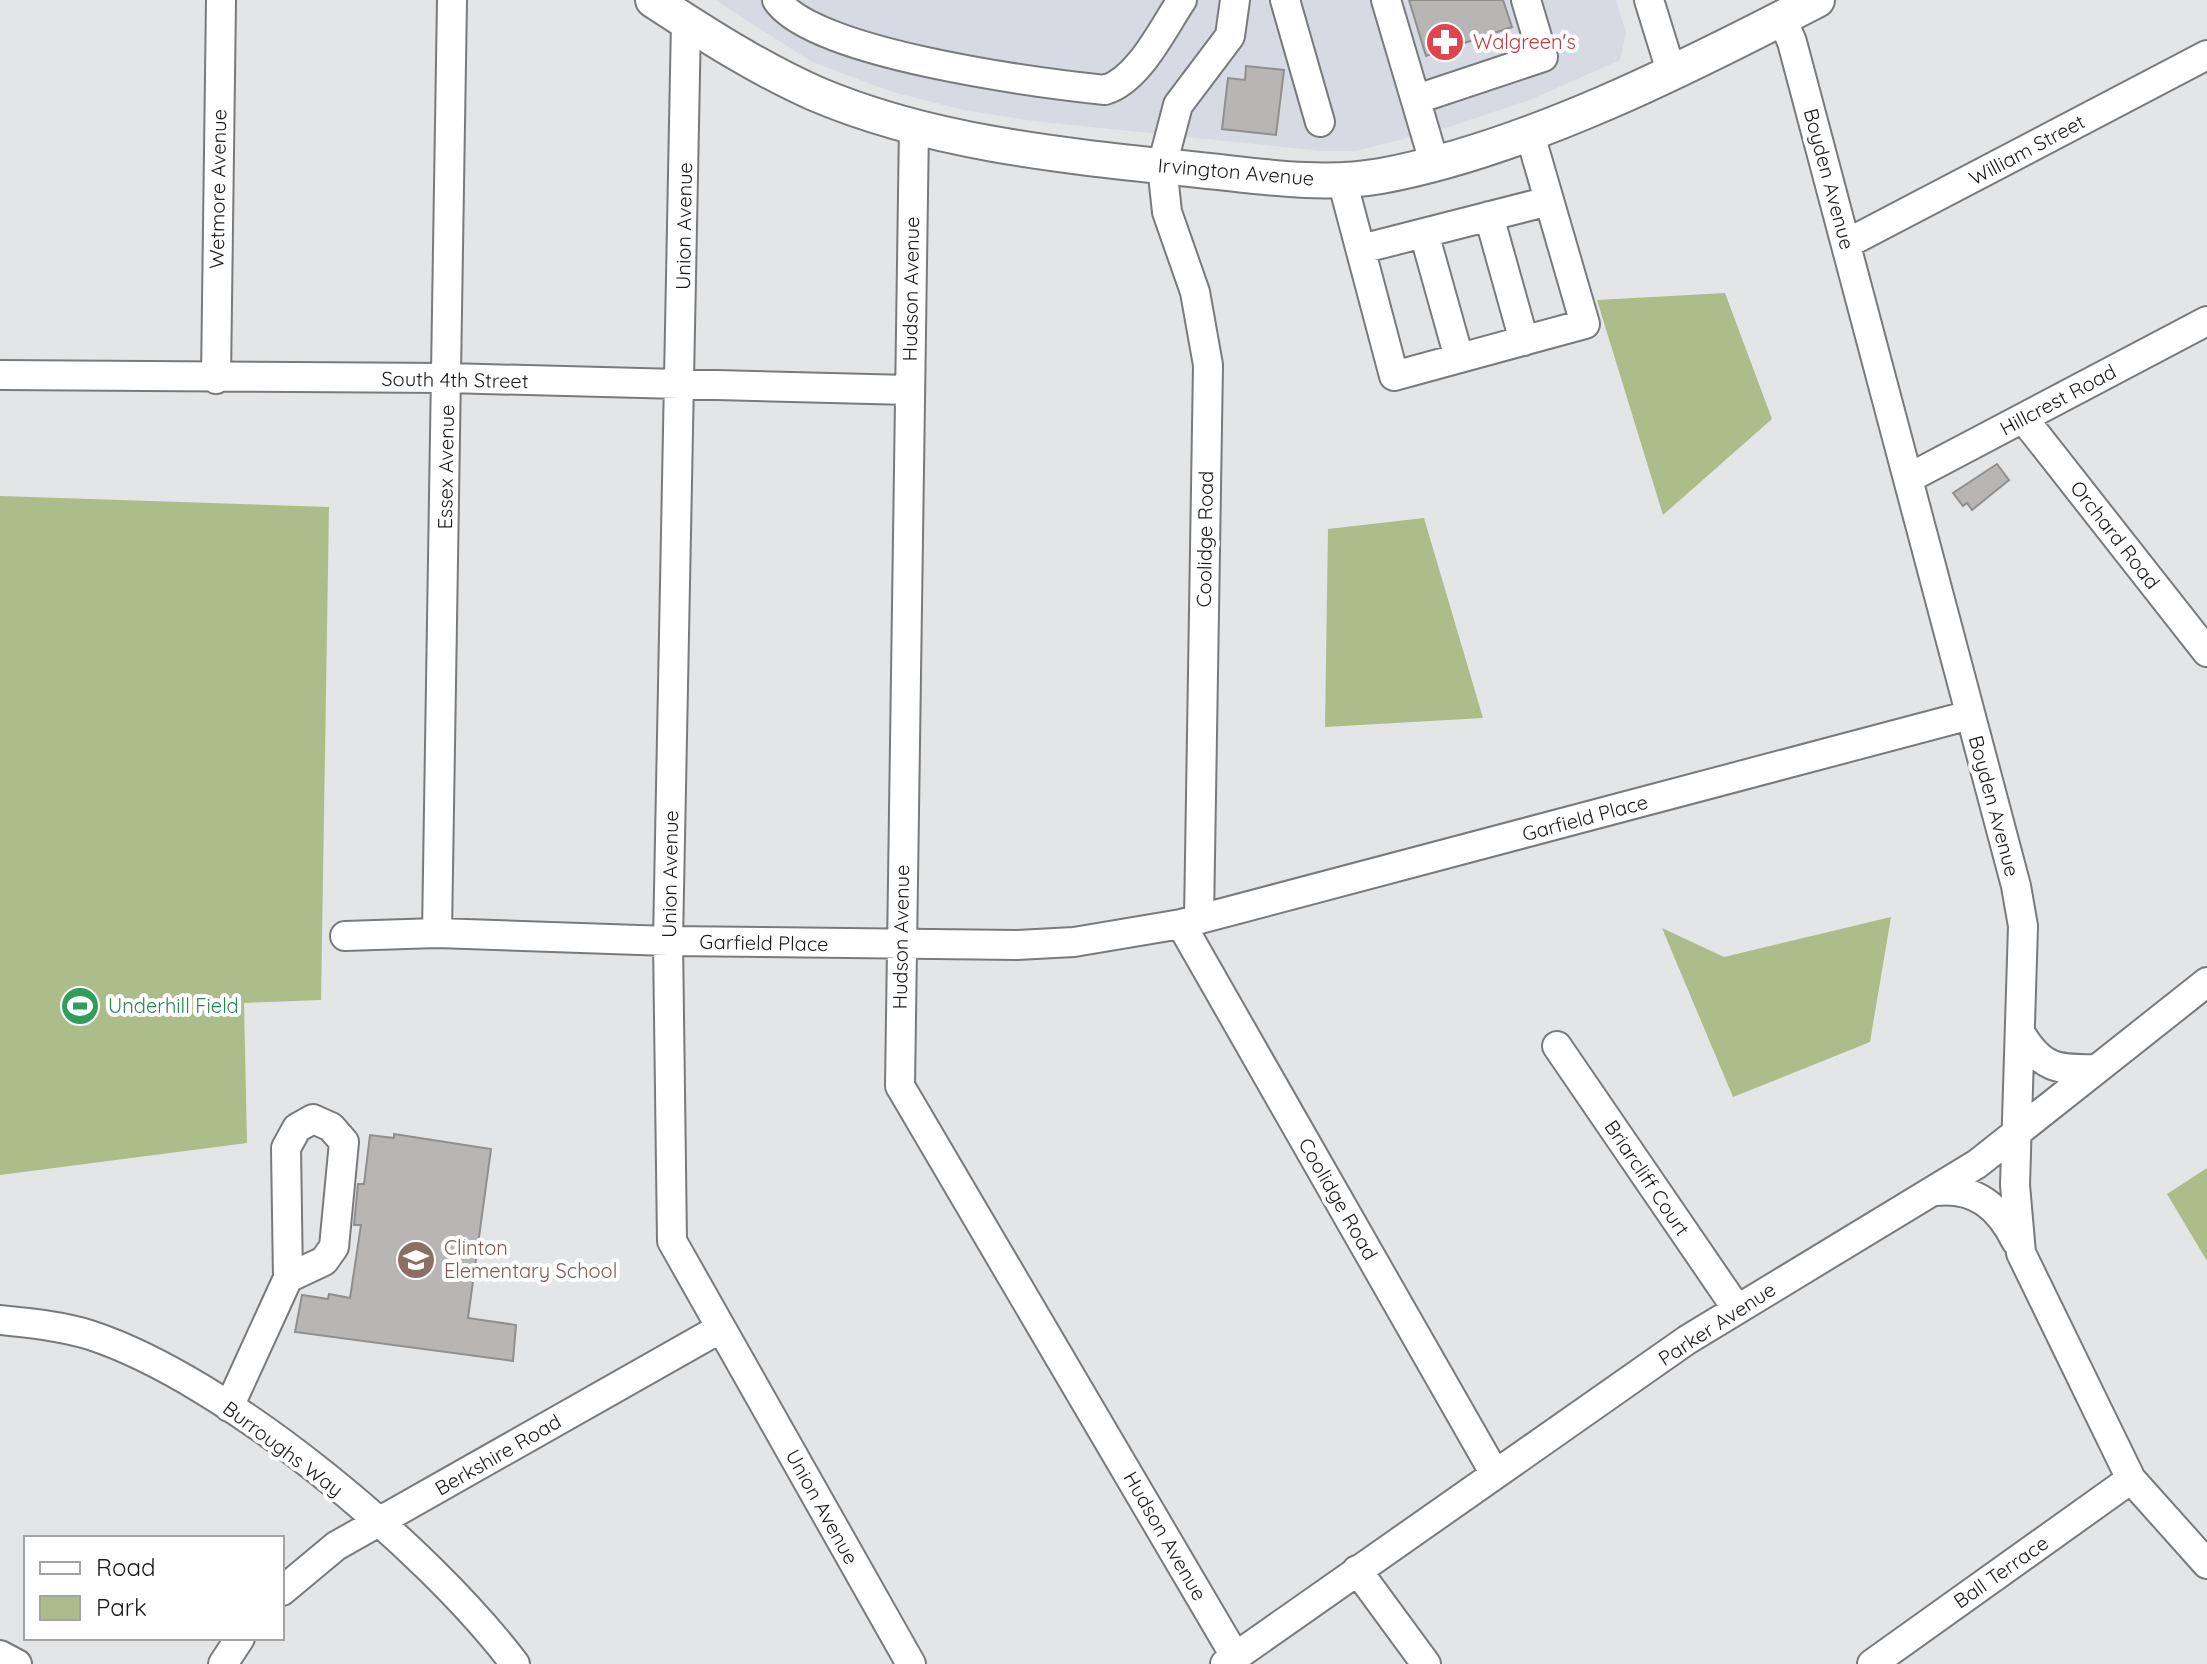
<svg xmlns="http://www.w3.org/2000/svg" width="2207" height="1664" font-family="Quicksand,sans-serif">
<rect width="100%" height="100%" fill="#e4e5e7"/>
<path fill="#d7dae3" d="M 715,0 L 1616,0 L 1626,33 L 1620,60 L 1532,99 L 1448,127 L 1356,151 L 1322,151 L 1034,121 L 964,110 L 893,92 L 812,62 Z"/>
<path fill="#acbd89" d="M 1725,293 L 1772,419 L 1663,515 L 1597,300 Z
M 0,496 L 329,507 L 321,1000 L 244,1003 L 247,1143 L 0,1175 Z
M 1424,518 L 1483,718 L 1325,727 L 1328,529 Z
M 1891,917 L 1870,1042 L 1733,1097 L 1662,928 L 1724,957 Z
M 2207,1168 L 2207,1261 L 2167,1194 Z"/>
<path fill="#b8b6b5" stroke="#918f8e" stroke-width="2" d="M 1409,0 L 1503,0 L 1512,27 L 1426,56 Z
M 1246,66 L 1284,70 L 1276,135 L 1222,129 L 1228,78 L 1245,80 Z
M 1997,464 L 2009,480 L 1972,510 L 1967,503 L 1963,506 L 1953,493 Z
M 394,1134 L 491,1149 L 468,1318 L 516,1325 L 513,1361 L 295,1332 L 302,1295 L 328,1299 L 329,1294 L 350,1298 L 361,1225 L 354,1225 L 358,1184 L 364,1184 L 370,1135 L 394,1138 Z"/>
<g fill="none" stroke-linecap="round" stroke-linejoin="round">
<defs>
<path id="minor" d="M 777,0 C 812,54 1039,83 1105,90 C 1139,80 1163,28 1182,0
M 1285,0 L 1320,122
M 1386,0 L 1434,162
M 1649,0 L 1671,71
M 1782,18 L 1792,42 L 2016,886 L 2023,926 L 2015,1185 L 2021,1253 L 2131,1479 L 2207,1564
M 686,22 L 668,941 L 672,1241 L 911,1664
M 1417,99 L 1543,57 L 1526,0
M 914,126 L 900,1086 L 1235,1656
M 1342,180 L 1394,376 L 1585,324 L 1529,131
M 1489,216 L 1524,341
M 1424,233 L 1459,358
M 1846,244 L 2207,55
M 1361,249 L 1549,201
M 0,375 L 447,378 L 909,390
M 216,379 L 221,0
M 2023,418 L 2207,652
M 1909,478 L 2207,321
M 1199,919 L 1208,365 L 1195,292 L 1167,212 L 1162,166 L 1178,105 L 1230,36 L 1235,0
M 1181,924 L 1495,1474
M 437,933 L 452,0
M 345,936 L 437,933 L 668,941 L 1017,945 L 1074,942 L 1181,924 L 1970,715
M 2021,1034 C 2042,1069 2058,1070 2097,1069
M 1557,1046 L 1737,1309
M 1936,1191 C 1976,1187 1999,1207 2016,1241
M 0,1320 C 30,1323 61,1326 90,1335 C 228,1380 428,1549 515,1664
M 229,1407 L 288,1278 L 286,1148 L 297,1128 L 313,1119 L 331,1127 L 344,1142 L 334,1247 L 324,1261 L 288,1278
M 1357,1570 L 1426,1664
M 282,1591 L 336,1546 L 721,1328
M 0,1655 L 17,1664
M 223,1664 L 240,1638
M 1225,1664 L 1687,1340 L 1977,1164 L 2207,982
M 1872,1664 L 2131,1479"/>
<path id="major" d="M 653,0 C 705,34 758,68 814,93 C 930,143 1065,156 1190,169 C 1253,175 1318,187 1381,176 C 1526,149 1686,68 1817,0"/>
</defs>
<use href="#minor" stroke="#797a7c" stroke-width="32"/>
<use href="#major" stroke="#797a7c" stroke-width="38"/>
<use href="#minor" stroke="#fff" stroke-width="28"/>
<use href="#major" stroke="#fff" stroke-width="34"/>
</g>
<defs>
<symbol id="pharmacy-disc" viewBox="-11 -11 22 22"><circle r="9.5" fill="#e0444e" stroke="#fff"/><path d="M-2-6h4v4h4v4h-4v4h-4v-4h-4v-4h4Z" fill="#fff"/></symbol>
<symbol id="stadium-disc" viewBox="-11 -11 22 22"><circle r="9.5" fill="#2e9e5b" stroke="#fff"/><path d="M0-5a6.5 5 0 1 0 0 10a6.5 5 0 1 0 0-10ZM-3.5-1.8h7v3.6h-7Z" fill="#fff"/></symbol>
<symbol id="school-disc" viewBox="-11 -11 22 22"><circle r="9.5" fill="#8d6e63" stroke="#fff"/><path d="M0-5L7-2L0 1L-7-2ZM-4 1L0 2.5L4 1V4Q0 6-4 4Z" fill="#fff"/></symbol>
</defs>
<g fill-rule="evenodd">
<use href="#pharmacy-disc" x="1423" y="20" width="44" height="44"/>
<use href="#stadium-disc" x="58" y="984" width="44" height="44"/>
<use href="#school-disc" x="394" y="1238" width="44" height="44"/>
</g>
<g text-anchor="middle" stroke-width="8" stroke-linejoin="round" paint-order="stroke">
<g font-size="20" fill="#be3a42" stroke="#fff" text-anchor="start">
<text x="1473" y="49">Walgreen's</text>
</g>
<g font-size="20" fill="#19191a" stroke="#fff">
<text transform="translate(2027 150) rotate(-28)" y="7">William Street</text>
<text transform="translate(1236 172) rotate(5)" y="7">Irvington Avenue</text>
<text transform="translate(1829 179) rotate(75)" y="7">Boyden Avenue</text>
<text transform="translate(218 189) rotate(-89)" y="7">Wetmore Avenue</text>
<text transform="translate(684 226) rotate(-89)" y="7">Union Avenue</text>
<text transform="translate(911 289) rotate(-89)" y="7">Hudson Avenue</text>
<text transform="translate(455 380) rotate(1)" y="7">South 4th Street</text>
<text transform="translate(2058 400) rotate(-28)" y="7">Hillcrest Road</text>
<text transform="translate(446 467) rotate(-89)" y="7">Essex Avenue</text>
<text transform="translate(2115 535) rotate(52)" y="7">Orchard Road</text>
<text transform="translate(1205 539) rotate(-89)" y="7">Coolidge Road</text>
<text transform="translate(1994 806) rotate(75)" y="7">Boyden Avenue</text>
<text transform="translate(1585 818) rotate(-15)" y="7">Garfield Place</text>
<text transform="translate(670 874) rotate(-89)" y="7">Union Avenue</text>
<text transform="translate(901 937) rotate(-89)" y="7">Hudson Avenue</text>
<text transform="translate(764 943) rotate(1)" y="7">Garfield Place</text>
<text transform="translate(1647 1178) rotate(56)" y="7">Briarcliff Court</text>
<text transform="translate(1338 1199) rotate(60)" y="7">Coolidge Road</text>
<text transform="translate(1717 1324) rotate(-33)" y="7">Parker Avenue</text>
<text transform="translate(283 1449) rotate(37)" y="7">Burroughs Way</text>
<text transform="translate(498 1455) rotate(-30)" y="7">Berkshire Road</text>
<text transform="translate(822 1507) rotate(61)" y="7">Union Avenue</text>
<text transform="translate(1165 1536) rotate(60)" y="7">Hudson Avenue</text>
<text transform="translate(2001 1572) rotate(-35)" y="7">Ball Terrace</text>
</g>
<g font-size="20" fill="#27864d" stroke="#fff" text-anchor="start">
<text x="108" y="1013">Underhill Field</text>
</g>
<g font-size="20" fill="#785e54" stroke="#fff" text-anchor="start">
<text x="444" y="1255">Clinton<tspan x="444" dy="23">Elementary School</tspan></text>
</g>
</g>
<rect x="24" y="1536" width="260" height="104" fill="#ffffff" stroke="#a3a3a3" stroke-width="2"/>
<rect x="40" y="1562" width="40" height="12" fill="#ffffff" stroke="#a3a3a3" stroke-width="2"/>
<text x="96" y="1576" font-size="24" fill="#19191a">Road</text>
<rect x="40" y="1596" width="40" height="24" fill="#acbd89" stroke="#a3a3a3" stroke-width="2"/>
<text x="96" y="1616" font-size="24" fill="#19191a">Park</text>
</svg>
